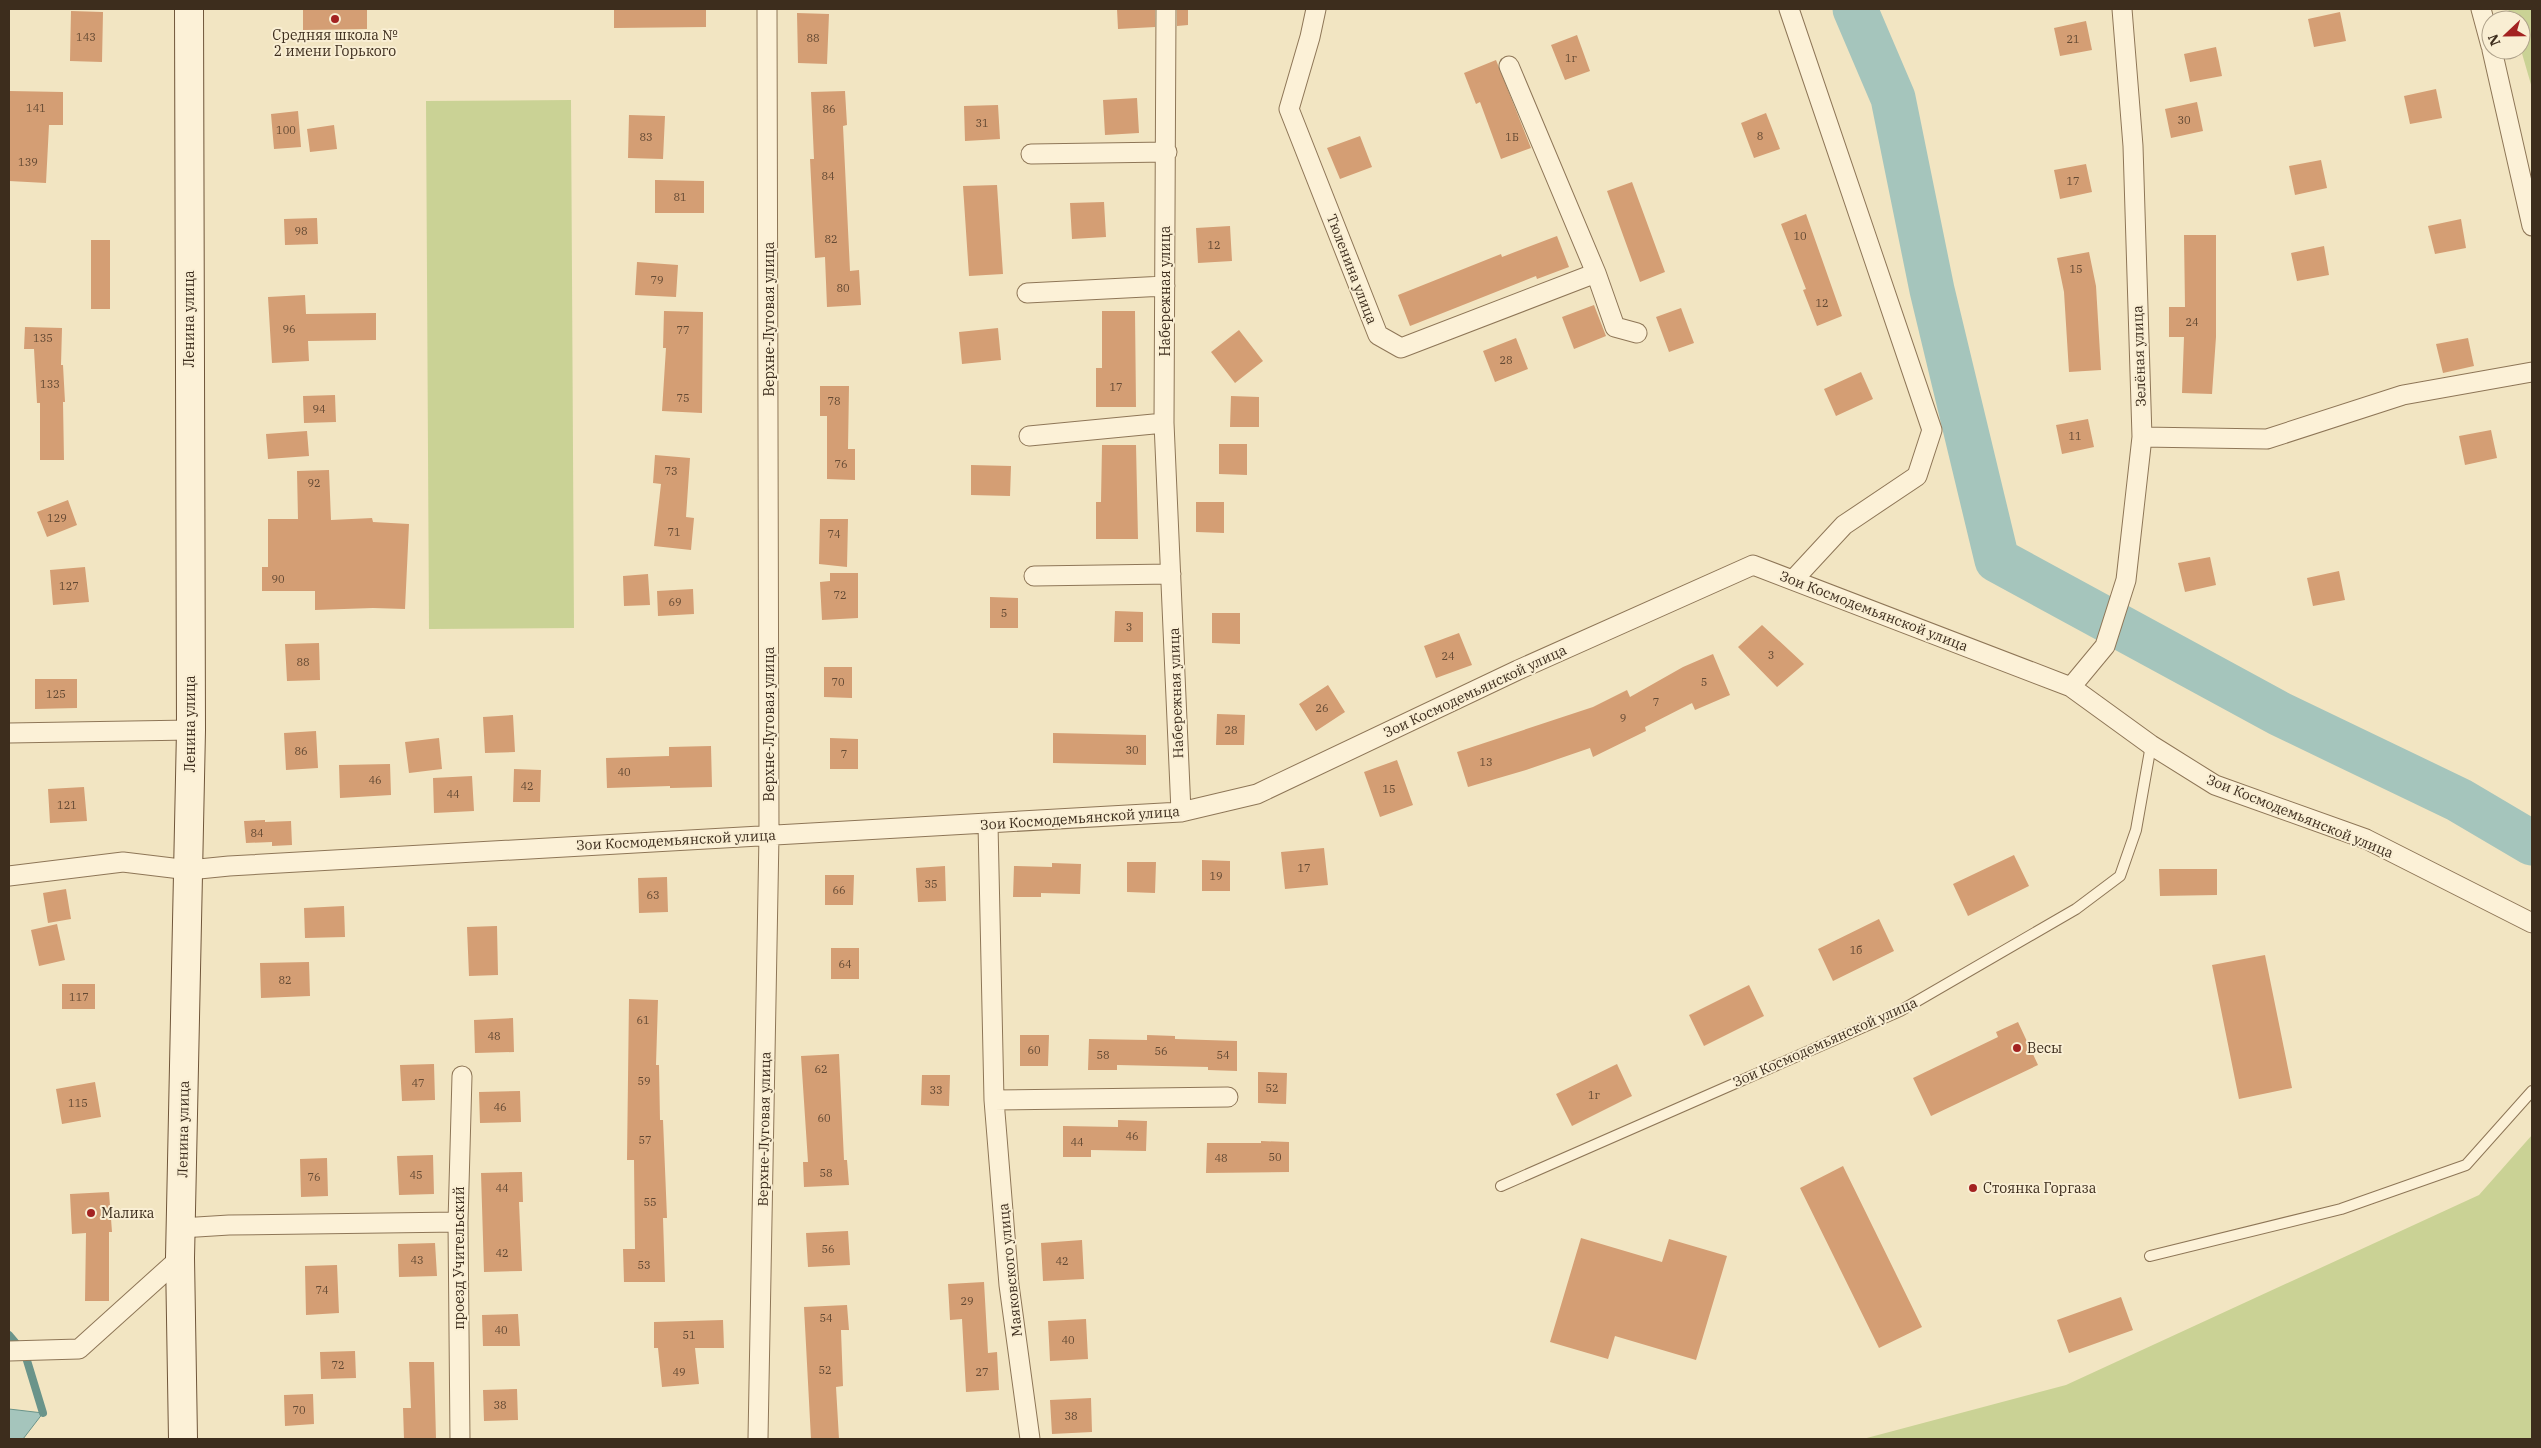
<svg xmlns="http://www.w3.org/2000/svg" width="2541" height="1448" font-family="'IBM Plex Serif',serif">
<rect width="100%" height="100%" fill="#f2e5c2"/>
<path fill="#cad295" d="M 2508,9 L 2532,9 L 2532,88 L 2521,50 L 2521,20 L 2512,20 Z
M 571,100 L 574,628 L 429,629 L 426,101 Z
M 2532,1135 L 2532,1439 L 1863,1439 L 2066,1385 L 2479,1195 Z"/>
<path fill="#a5c5bc" stroke="#6a948a" d="M 9,1409 L 43,1413 L 23,1439 L 9,1439 Z"/>
<g fill="none" stroke-linecap="round" stroke-linejoin="round">
<path stroke="#6a948a" stroke-width="8" d="M 9,1335 L 25,1354 L 43,1413"/>
<path stroke="#a5c5bc" stroke-width="45" d="M 1855,9 L 1893,98 L 1932,290 L 1997,560 L 2280,714 L 2459,800 L 2532,843"/>
</g>
<path fill="#d49e74" d="M 303,9 L 367,9 L 367,29 L 303,30 Z
M 614,9 L 706,9 L 706,27 L 614,28 Z
M 1117,9 L 1155,9 L 1155,27 L 1118,29 Z
M 1177,9 L 1188,9 L 1188,25 L 1177,26 Z
M 71,11 L 103,12 L 102,62 L 70,61 Z
M 2340,12 L 2346,41 L 2314,47 L 2308,19 Z
M 797,13 L 829,14 L 827,64 L 798,63 Z
M 2086,21 L 2092,50 L 2060,56 L 2054,28 Z
M 1577,35 L 1590,71 L 1565,80 L 1551,45 Z
M 2216,47 L 2222,76 L 2190,82 L 2184,54 Z
M 1496,60 L 1531,148 L 1501,159 L 1480,102 L 1476,104 L 1464,73 Z
M 2436,89 L 2442,118 L 2410,124 L 2404,96 Z
M 9,91 L 63,92 L 63,125 L 49,125 L 46,183 L 9,181 Z
M 845,91 L 847,125 L 843,126 L 850,271 L 859,270 L 861,305 L 827,307 L 825,257 L 815,258 L 810,159 L 814,159 L 811,92 Z
M 1137,98 L 1139,133 L 1105,135 L 1103,100 Z
M 2197,102 L 2203,131 L 2171,138 L 2165,109 Z
M 998,105 L 1000,139 L 965,141 L 964,106 Z
M 298,111 L 301,147 L 274,149 L 271,114 Z
M 1766,113 L 1780,149 L 1754,158 L 1741,123 Z
M 629,115 L 665,116 L 663,159 L 628,158 Z
M 334,125 L 337,149 L 310,152 L 307,129 Z
M 1360,136 L 1372,167 L 1340,179 L 1327,148 Z
M 2321,160 L 2327,188 L 2295,195 L 2289,166 Z
M 2086,164 L 2092,192 L 2060,199 L 2054,170 Z
M 655,180 L 704,181 L 704,213 L 655,213 Z
M 1632,182 L 1665,272 L 1640,282 L 1607,191 Z
M 997,185 L 1003,274 L 969,276 L 963,186 Z
M 1104,202 L 1106,237 L 1072,239 L 1070,203 Z
M 1806,214 L 1842,316 L 1817,326 L 1803,290 L 1806,289 L 1781,224 Z
M 317,218 L 318,244 L 285,245 L 284,219 Z
M 2461,219 L 2466,248 L 2435,254 L 2428,226 Z
M 1230,226 L 1232,261 L 1198,263 L 1196,228 Z
M 2184,235 L 2216,235 L 2216,337 L 2212,394 L 2182,393 L 2184,337 L 2169,337 L 2169,307 L 2185,307 Z
M 1557,236 L 1569,267 L 1537,279 L 1536,276 L 1410,326 L 1398,295 L 1501,254 L 1502,257 Z
M 91,240 L 110,240 L 110,309 L 91,309 Z
M 2324,246 L 2329,275 L 2297,281 L 2291,253 Z
M 2089,252 L 2096,286 L 2101,370 L 2069,372 L 2064,292 L 2057,258 Z
M 637,262 L 678,265 L 676,297 L 635,295 Z
M 305,295 L 306,314 L 376,313 L 376,340 L 308,341 L 309,361 L 272,363 L 268,297 Z
M 1594,305 L 1606,336 L 1574,349 L 1562,317 Z
M 1681,308 L 1694,343 L 1669,352 L 1656,317 Z
M 664,311 L 703,312 L 702,413 L 662,411 L 666,348 L 663,348 Z
M 1102,311 L 1135,311 L 1136,407 L 1096,407 L 1096,368 L 1102,368 Z
M 25,327 L 62,328 L 61,365 L 63,365 L 65,402 L 63,402 L 64,460 L 40,460 L 40,403 L 37,403 L 34,349 L 24,349 Z
M 998,328 L 1001,360 L 962,364 L 959,332 Z
M 1239,330 L 1263,361 L 1235,383 L 1211,352 Z
M 1516,338 L 1528,369 L 1495,382 L 1483,351 Z
M 2468,338 L 2474,366 L 2443,373 L 2436,344 Z
M 1861,372 L 1873,399 L 1836,416 L 1824,389 Z
M 820,386 L 849,386 L 848,449 L 855,449 L 855,480 L 827,479 L 827,416 L 820,416 Z
M 335,395 L 336,422 L 304,423 L 303,396 Z
M 1231,396 L 1259,397 L 1259,427 L 1230,427 Z
M 2088,419 L 2094,447 L 2062,454 L 2056,425 Z
M 2491,430 L 2497,458 L 2465,465 L 2459,436 Z
M 307,431 L 309,456 L 268,459 L 266,434 Z
M 1219,444 L 1247,444 L 1247,475 L 1219,474 Z
M 1102,445 L 1136,445 L 1138,539 L 1096,539 L 1096,502 L 1101,502 Z
M 655,455 L 690,458 L 686,517 L 694,518 L 691,550 L 654,546 L 661,484 L 653,483 Z
M 971,465 L 1011,466 L 1010,496 L 971,495 Z
M 329,470 L 331,520 L 372,518 L 373,522 L 409,524 L 405,609 L 373,608 L 315,610 L 315,591 L 262,591 L 262,567 L 268,567 L 268,519 L 298,519 L 297,471 Z
M 68,500 L 77,525 L 47,537 L 37,512 Z
M 1196,502 L 1224,502 L 1224,533 L 1196,532 Z
M 820,519 L 848,519 L 847,567 L 819,564 Z
M 2210,557 L 2216,585 L 2185,592 L 2178,563 Z
M 85,567 L 89,602 L 53,605 L 50,570 Z
M 2339,571 L 2345,600 L 2313,606 L 2307,578 Z
M 830,573 L 858,573 L 858,618 L 822,620 L 820,582 L 830,581 Z
M 648,574 L 650,605 L 624,606 L 623,576 Z
M 693,589 L 694,614 L 658,616 L 657,591 Z
M 990,597 L 1018,598 L 1018,628 L 990,628 Z
M 1115,611 L 1143,612 L 1143,642 L 1114,642 Z
M 1212,613 L 1240,613 L 1240,644 L 1212,643 Z
M 1762,625 L 1804,664 L 1777,687 L 1738,647 Z
M 1459,633 L 1472,665 L 1436,678 L 1424,646 Z
M 319,643 L 320,680 L 287,681 L 285,644 Z
M 1713,654 L 1730,695 L 1695,710 L 1692,703 L 1645,727 L 1646,731 L 1593,757 L 1590,748 L 1526,770 L 1468,787 L 1457,752 L 1593,707 L 1627,690 L 1630,697 L 1683,667 Z
M 824,667 L 852,667 L 852,698 L 824,697 Z
M 35,679 L 77,679 L 77,708 L 35,709 Z
M 1328,685 L 1345,712 L 1316,731 L 1299,704 Z
M 1217,714 L 1245,715 L 1244,745 L 1216,745 Z
M 513,715 L 515,752 L 485,753 L 483,717 Z
M 316,731 L 318,768 L 286,770 L 284,733 Z
M 1053,733 L 1146,735 L 1146,765 L 1053,763 Z
M 439,738 L 442,769 L 409,773 L 405,742 Z
M 830,738 L 858,739 L 858,769 L 830,769 Z
M 711,746 L 712,787 L 670,788 L 670,786 L 607,788 L 606,758 L 669,756 L 669,747 Z
M 1397,760 L 1413,805 L 1380,817 L 1364,772 Z
M 390,764 L 391,795 L 340,798 L 339,765 Z
M 514,769 L 541,770 L 540,802 L 513,802 Z
M 472,776 L 474,811 L 434,813 L 433,778 Z
M 84,787 L 87,821 L 50,823 L 48,789 Z
M 265,820 L 265,822 L 291,821 L 292,845 L 272,846 L 272,842 L 246,843 L 244,821 Z
M 1324,848 L 1328,885 L 1285,889 L 1281,852 Z
M 2014,855 L 2029,886 L 1968,916 L 1953,884 Z
M 1202,860 L 1230,861 L 1230,891 L 1202,891 Z
M 1127,862 L 1156,862 L 1155,893 L 1127,892 Z
M 1052,863 L 1081,864 L 1080,894 L 1041,893 L 1041,897 L 1013,897 L 1014,866 L 1052,867 Z
M 945,866 L 946,901 L 918,902 L 916,868 Z
M 2159,869 L 2217,869 L 2217,895 L 2160,896 Z
M 825,875 L 854,875 L 853,905 L 825,905 Z
M 667,877 L 668,912 L 639,913 L 638,878 Z
M 66,889 L 71,919 L 48,923 L 43,893 Z
M 344,906 L 345,937 L 305,938 L 304,908 Z
M 1879,919 L 1894,951 L 1833,981 L 1818,949 Z
M 57,924 L 65,960 L 39,966 L 31,930 Z
M 497,926 L 498,975 L 469,976 L 467,927 Z
M 831,948 L 859,948 L 859,979 L 831,979 Z
M 2265,955 L 2292,1088 L 2239,1099 L 2212,965 Z
M 309,962 L 310,996 L 261,998 L 260,963 Z
M 62,984 L 95,984 L 95,1009 L 62,1009 Z
M 1749,985 L 1764,1016 L 1704,1046 L 1689,1015 Z
M 629,999 L 658,1000 L 656,1065 L 659,1065 L 660,1120 L 663,1120 L 667,1218 L 663,1218 L 665,1282 L 624,1282 L 623,1249 L 635,1249 L 634,1160 L 627,1160 Z
M 513,1018 L 514,1052 L 475,1053 L 474,1020 Z
M 2018,1022 L 2038,1065 L 1931,1116 L 1913,1078 L 1998,1037 L 1996,1032 Z
M 1020,1035 L 1049,1035 L 1048,1066 L 1020,1066 Z
M 1147,1035 L 1175,1036 L 1175,1039 L 1237,1041 L 1237,1071 L 1208,1070 L 1208,1067 L 1117,1065 L 1117,1070 L 1088,1070 L 1089,1039 L 1147,1040 Z
M 839,1054 L 844,1160 L 847,1160 L 849,1185 L 804,1187 L 803,1162 L 808,1162 L 801,1056 Z
M 434,1064 L 435,1100 L 402,1101 L 400,1065 Z
M 1617,1064 L 1632,1096 L 1572,1126 L 1556,1094 Z
M 1258,1072 L 1287,1073 L 1286,1104 L 1258,1103 Z
M 922,1075 L 950,1075 L 949,1106 L 921,1105 Z
M 95,1082 L 101,1117 L 62,1124 L 56,1089 Z
M 520,1091 L 521,1122 L 480,1123 L 479,1092 Z
M 1118,1120 L 1147,1121 L 1146,1151 L 1091,1150 L 1091,1157 L 1063,1157 L 1063,1126 L 1118,1127 Z
M 1261,1141 L 1289,1142 L 1289,1172 L 1206,1173 L 1207,1143 L 1261,1143 Z
M 433,1155 L 434,1194 L 399,1195 L 397,1156 Z
M 327,1158 L 328,1196 L 301,1197 L 300,1159 Z
M 1843,1166 L 1922,1327 L 1879,1348 L 1800,1188 Z
M 522,1172 L 523,1202 L 519,1202 L 522,1271 L 484,1272 L 481,1173 Z
M 109,1192 L 112,1232 L 109,1232 L 109,1301 L 85,1301 L 86,1233 L 72,1234 L 70,1194 Z
M 848,1231 L 850,1265 L 808,1267 L 806,1233 Z
M 1581,1238 L 1662,1262 L 1669,1239 L 1727,1256 L 1696,1360 L 1615,1336 L 1608,1359 L 1550,1342 Z
M 1082,1240 L 1084,1279 L 1043,1281 L 1041,1243 Z
M 435,1243 L 437,1276 L 399,1277 L 398,1244 Z
M 337,1265 L 339,1313 L 306,1315 L 305,1266 Z
M 984,1282 L 988,1353 L 997,1352 L 999,1390 L 966,1392 L 962,1319 L 950,1320 L 948,1284 Z
M 2121,1297 L 2133,1330 L 2069,1353 L 2057,1320 Z
M 847,1305 L 849,1330 L 841,1330 L 843,1386 L 836,1387 L 839,1439 L 811,1439 L 804,1307 Z
M 518,1314 L 520,1346 L 483,1346 L 482,1315 Z
M 1086,1319 L 1088,1359 L 1050,1361 L 1048,1321 Z
M 723,1320 L 724,1348 L 695,1348 L 699,1384 L 662,1387 L 658,1348 L 654,1348 L 654,1322 Z
M 355,1351 L 356,1378 L 321,1379 L 320,1352 Z
M 409,1362 L 434,1362 L 436,1439 L 404,1439 L 403,1408 L 411,1408 Z
M 517,1389 L 518,1420 L 484,1421 L 483,1390 Z
M 313,1394 L 314,1424 L 285,1426 L 284,1395 Z
M 1091,1398 L 1092,1432 L 1052,1434 L 1050,1400 Z"/>
<g fill="none" stroke-linecap="round" stroke-linejoin="round">
<defs>
<path id="lane" d="M 1501,1186 L 1900,1011 L 2076,909 L 2120,876 L 2136,830 L 2151,745
M 2150,1256 L 2341,1209 L 2466,1165 L 2532,1091"/>
<path id="street" d="M 1166,9 L 1164,423 L 1181,812
M 1316,9 L 1310,37 L 1289,109 L 1378,335 L 1401,348 L 1596,273
M 1789,9 L 1932,430 L 1917,476 L 1844,525 L 1794,579
M 2481,9 L 2491,46
M 2492,50 L 2532,226
M 1509,66 L 1596,273 L 1615,327 L 1637,333
M 1031,154 L 1167,152
M 1027,293 L 1165,286
M 1029,436 L 1164,423
M 2142,437 L 2267,439 L 2403,395 L 2532,372
M 1034,576 L 1171,574
M 2071,687 L 2105,646 L 2126,580 L 2142,437 L 2133,146 L 2122,9
M 9,733 L 191,730
M 988,824 L 994,1100 L 1009,1285 L 1030,1439
M 9,876 L 123,862 L 189,870 L 229,866 L 1181,812 L 1257,794 L 1518,670 L 1753,565 L 2071,687 L 2151,745 L 2215,785 L 2366,839 L 2532,923
M 994,1100 L 1228,1097
M 181,1228 L 229,1225 L 458,1222
M 9,1351 L 79,1349 L 180,1258
M 460,1439 L 458,1222 L 462,1076
M 758,1439 L 769,835 L 767,9"/>
<path id="secondary" d="M 183,1439 L 180,1258 L 191,730 L 189,9"/>
</defs>
<use href="#lane" stroke="#8e7657" stroke-width="12"/>
<use href="#street" stroke="#8e7657" stroke-width="21"/>
<use href="#secondary" stroke="#70563a" stroke-width="30"/>
<use href="#lane" stroke="#fcf1d7" stroke-width="10"/>
<use href="#street" stroke="#fcf1d7" stroke-width="19"/>
<use href="#secondary" stroke="#fcf1d7" stroke-width="28"/>
</g>
<g fill="#a32221" stroke="#f9eed3" stroke-width="2">
<circle cx="335" cy="19" r="5"/>
<circle cx="2017" cy="1048" r="5"/>
<circle cx="1973" cy="1188" r="5"/>
<circle cx="91" cy="1213" r="5"/>
</g>
<g text-anchor="middle" stroke-width="4" stroke-linejoin="round" paint-order="stroke">
<g font-size="11" fill="#634933">
<text x="86" y="41">143</text>
<text x="813" y="42">88</text>
<text x="2073" y="43">21</text>
<text x="1571" y="62">1г</text>
<text x="36" y="112">141</text>
<text x="829" y="113">86</text>
<text x="2184" y="124">30</text>
<text x="982" y="127">31</text>
<text x="286" y="134">100</text>
<text x="1760" y="140">8</text>
<text x="646" y="141">83</text>
<text x="1512" y="141">1Б</text>
<text x="28" y="166">139</text>
<text x="828" y="180">84</text>
<text x="2073" y="185">17</text>
<text x="680" y="201">81</text>
<text x="301" y="235">98</text>
<text x="1800" y="240">10</text>
<text x="831" y="243">82</text>
<text x="1214" y="249">12</text>
<text x="2076" y="273">15</text>
<text x="657" y="284">79</text>
<text x="843" y="292">80</text>
<text x="1822" y="307">12</text>
<text x="2192" y="326">24</text>
<text x="289" y="333">96</text>
<text x="683" y="334">77</text>
<text x="43" y="342">135</text>
<text x="1506" y="364">28</text>
<text x="50" y="388">133</text>
<text x="1116" y="391">17</text>
<text x="683" y="402">75</text>
<text x="834" y="405">78</text>
<text x="319" y="413">94</text>
<text x="2075" y="440">11</text>
<text x="841" y="468">76</text>
<text x="671" y="475">73</text>
<text x="314" y="487">92</text>
<text x="57" y="522">129</text>
<text x="674" y="536">71</text>
<text x="834" y="538">74</text>
<text x="278" y="583">90</text>
<text x="69" y="590">127</text>
<text x="840" y="599">72</text>
<text x="675" y="606">69</text>
<text x="1004" y="617">5</text>
<text x="1129" y="631">3</text>
<text x="1771" y="659">3</text>
<text x="1448" y="660">24</text>
<text x="303" y="666">88</text>
<text x="838" y="686">70</text>
<text x="1704" y="686">5</text>
<text x="56" y="698">125</text>
<text x="1656" y="706">7</text>
<text x="1322" y="712">26</text>
<text x="1623" y="722">9</text>
<text x="1231" y="734">28</text>
<text x="1132" y="754">30</text>
<text x="301" y="755">86</text>
<text x="844" y="758">7</text>
<text x="1486" y="766">13</text>
<text x="624" y="776">40</text>
<text x="375" y="784">46</text>
<text x="527" y="790">42</text>
<text x="1389" y="793">15</text>
<text x="453" y="798">44</text>
<text x="67" y="809">121</text>
<text x="257" y="837">84</text>
<text x="1304" y="872">17</text>
<text x="1216" y="880">19</text>
<text x="931" y="888">35</text>
<text x="839" y="894">66</text>
<text x="653" y="899">63</text>
<text x="1856" y="954">1б</text>
<text x="845" y="968">64</text>
<text x="285" y="984">82</text>
<text x="79" y="1001">117</text>
<text x="643" y="1024">61</text>
<text x="494" y="1040">48</text>
<text x="1034" y="1054">60</text>
<text x="1161" y="1055">56</text>
<text x="1103" y="1059">58</text>
<text x="1223" y="1059">54</text>
<text x="821" y="1073">62</text>
<text x="644" y="1085">59</text>
<text x="418" y="1087">47</text>
<text x="1272" y="1092">52</text>
<text x="936" y="1094">33</text>
<text x="1594" y="1099">1г</text>
<text x="78" y="1107">115</text>
<text x="500" y="1111">46</text>
<text x="824" y="1122">60</text>
<text x="1132" y="1140">46</text>
<text x="645" y="1144">57</text>
<text x="1077" y="1146">44</text>
<text x="1275" y="1161">50</text>
<text x="1221" y="1162">48</text>
<text x="826" y="1177">58</text>
<text x="416" y="1179">45</text>
<text x="314" y="1181">76</text>
<text x="502" y="1192">44</text>
<text x="650" y="1206">55</text>
<text x="828" y="1253">56</text>
<text x="502" y="1257">42</text>
<text x="417" y="1264">43</text>
<text x="1062" y="1265">42</text>
<text x="644" y="1269">53</text>
<text x="322" y="1294">74</text>
<text x="967" y="1305">29</text>
<text x="826" y="1322">54</text>
<text x="501" y="1334">40</text>
<text x="689" y="1339">51</text>
<text x="1068" y="1344">40</text>
<text x="338" y="1369">72</text>
<text x="825" y="1374">52</text>
<text x="679" y="1376">49</text>
<text x="982" y="1376">27</text>
<text x="500" y="1409">38</text>
<text x="299" y="1414">70</text>
<text x="1071" y="1420">38</text>
</g>
<g font-size="14" fill="#3d2d1d" stroke="#f9eed3" text-anchor="start">
<text x="335" y="40" text-anchor="middle">Средняя школа №<tspan x="335" dy="16">2 имени Горького</tspan></text>
<text x="2027" y="1053">Весы</text>
<text x="1983" y="1193">Стоянка Горгаза</text>
<text x="101" y="1218">Малика</text>
</g>
<g font-size="14" fill="#3d2d1d" stroke="#f9eed3">
<text transform="translate(1352 269) rotate(69)" y="5">Тюленина улица</text>
<text transform="translate(1165 291) rotate(-90)" y="5">Набережная улица</text>
<text transform="translate(189 319) rotate(-90)" y="5">Ленина улица</text>
<text transform="translate(769 319) rotate(-90)" y="5">Верхне-Луговая улица</text>
<text transform="translate(2139 356) rotate(-92)" y="5">Зелёная улица</text>
<text transform="translate(1874 611) rotate(21)" y="5">Зои Космодемьянской улица</text>
<text transform="translate(1475 691) rotate(-25)" y="5">Зои Космодемьянской улица</text>
<text transform="translate(1176 693) rotate(-92)" y="5">Набережная улица</text>
<text transform="translate(190 724) rotate(-90)" y="5">Ленина улица</text>
<text transform="translate(769 724) rotate(-90)" y="5">Верхне-Луговая улица</text>
<text transform="translate(2300 816) rotate(22)" y="5">Зои Космодемьянской улица</text>
<text transform="translate(1080 818) rotate(-4)" y="5">Зои Космодемьянской улица</text>
<text transform="translate(676 840) rotate(-3)" y="5">Зои Космодемьянской улица</text>
<text transform="translate(1825 1042) rotate(-24)" y="5">Зои Космодемьянской улица</text>
<text transform="translate(183 1129) rotate(-89)" y="5">Ленина улица</text>
<text transform="translate(764 1129) rotate(-89)" y="5">Верхне-Луговая улица</text>
<text transform="translate(459 1258) rotate(-90)" y="5">проезд Учительский</text>
<text transform="translate(1010 1270) rotate(-96)" y="5">Маяковского улица</text>
</g>
</g>
<rect width="2541" height="1448" fill="none" stroke="#3d2d1d" stroke-width="20"/>
<g transform="translate(2506 35) rotate(248)"><circle r="24" fill="#f9eed3" stroke="#aea18a"/>
<path d="M0-4L9 19L0 12L-9 19Z" fill="#a32221"/>
<text y="-8" font-size="14" font-weight="bold" text-anchor="middle" fill="#3d2d1d">N</text>
</g>
</svg>
